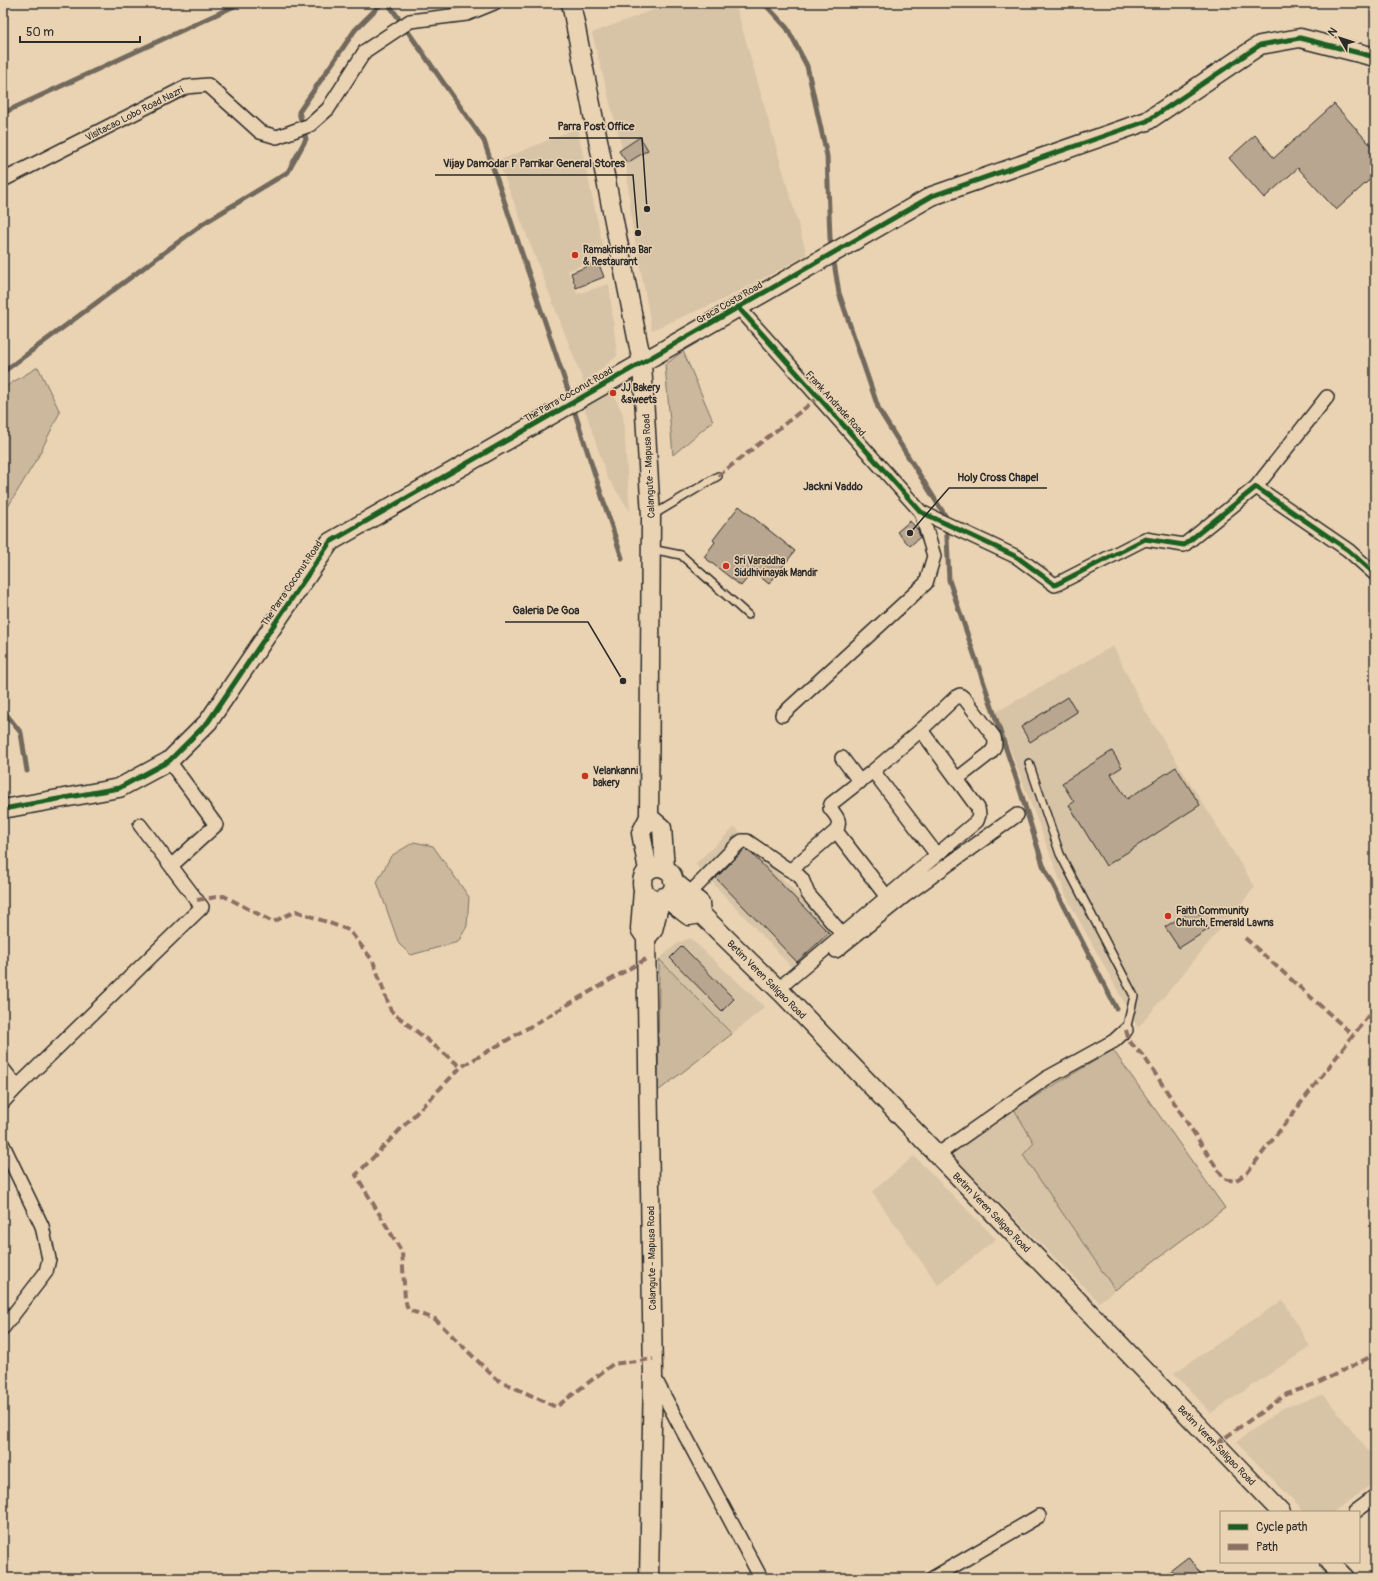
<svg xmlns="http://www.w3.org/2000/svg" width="1378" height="1581" font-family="Pangolin,sans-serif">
<rect width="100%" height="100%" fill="#ead3b3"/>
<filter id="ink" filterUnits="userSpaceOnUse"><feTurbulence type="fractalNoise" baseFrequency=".025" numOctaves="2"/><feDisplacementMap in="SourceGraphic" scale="8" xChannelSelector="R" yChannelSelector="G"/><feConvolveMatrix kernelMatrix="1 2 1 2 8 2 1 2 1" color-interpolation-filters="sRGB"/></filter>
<g filter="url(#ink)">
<path fill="#d7c3a6" d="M 671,3 L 735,3 L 807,255 L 724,299 L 652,330 L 632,224 L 626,164 L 592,33 Z
M 577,128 L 605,255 L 568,271 L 577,294 L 609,284 L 617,356 L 584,383 L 498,161 Z
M 611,390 L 623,414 L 630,511 L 607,477 L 584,406 Z
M 1113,646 L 1144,709 L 1255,887 L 1138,1028 L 1066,896 L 996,712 Z
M 735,827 L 841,941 L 799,975 L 695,864 Z
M 690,938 L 765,1007 L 732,1034 L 659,959 L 678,943 Z
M 1014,1109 L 1034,1143 L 1023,1155 L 1115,1290 L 1099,1302 L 948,1151 Z
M 914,1156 L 996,1239 L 938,1285 L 872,1192 Z
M 1283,1300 L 1310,1347 L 1211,1413 L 1174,1373 Z
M 1324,1395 L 1375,1460 L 1375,1483 L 1333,1512 L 1305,1512 L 1236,1442 L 1283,1408 Z"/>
<path fill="#cbb89d" stroke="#7b7264" d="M 683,351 L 713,421 L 673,455 L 665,365 Z
M 38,367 L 60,412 L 38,457 L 3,515 L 3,388 Z
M 414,842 L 433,846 L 469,897 L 467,926 L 458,942 L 411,955 L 399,944 L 377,882 L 391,856 Z
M 659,959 L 732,1034 L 658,1091 Z
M 1113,1050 L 1225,1208 L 1115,1290 L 1023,1155 L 1034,1143 L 1014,1109 Z"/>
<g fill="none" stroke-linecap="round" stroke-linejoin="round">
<path stroke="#72695d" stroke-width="5" d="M 388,3 L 484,141 L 571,399
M 764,3 L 787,28 L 807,66 L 827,156 L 830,238 L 839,293 L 879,410 L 946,517 L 949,580 L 1021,793 L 1043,865 L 1116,1008
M 3,113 L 241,3
M 3,372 L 204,223 L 288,172 L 306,139 L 299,112 L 355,30 L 382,3
M 573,407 L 622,558
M 3,710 L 21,733 L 27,771"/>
</g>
<path fill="#b8a690" stroke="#2b2b2b" d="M 1334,104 L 1375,150 L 1375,175 L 1336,210 L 1298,168 L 1264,198 L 1229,158 L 1255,135 L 1274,158 Z
M 640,137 L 648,150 L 627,163 L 619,151 Z
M 598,262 L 604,277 L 576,288 L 571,273 Z
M 739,506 L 795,551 L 769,584 L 753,571 L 741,586 L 704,557 L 715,542 L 713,540 Z
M 910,521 L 918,530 L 920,537 L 910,546 L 897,532 Z
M 1068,697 L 1077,712 L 1030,742 L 1021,727 Z
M 1112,751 L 1122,767 L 1111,774 L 1127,799 L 1176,767 L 1200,805 L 1106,866 L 1069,805 L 1074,802 L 1062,783 Z
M 745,849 L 752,854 L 829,933 L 797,962 L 716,878 Z
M 1196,908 L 1209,929 L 1179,948 L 1165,927 Z
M 682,946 L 734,999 L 722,1011 L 670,958 Z
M 1188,1557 L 1204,1578 L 1161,1578 Z"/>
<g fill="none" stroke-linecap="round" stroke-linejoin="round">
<defs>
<path id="lane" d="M 653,515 L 718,476
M 651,549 L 681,555 L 748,615
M 1029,763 L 1060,854 L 1134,996 L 1126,1030"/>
<path id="street" d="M 3,180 L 186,87 L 208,85 L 260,132 L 277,137 L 310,125 L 328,109 L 365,51 L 410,21 L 467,14 L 494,3
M 738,307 L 921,512 L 1017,557 L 1055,585 L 1145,539 L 1184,545 L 1256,487 L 1348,550 L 1375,574
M 1256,487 L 1327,397
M 782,715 L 926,583 L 934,556 L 921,512
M 842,758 L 860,782
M 169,761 L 216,825 L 171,866
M 873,771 L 937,855
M 836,831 C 842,821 836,816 830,808 L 831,804 L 873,771 L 921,730 L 956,697 L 960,695 L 965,699 L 994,737 C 996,745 995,748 989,754 L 957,779
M 791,870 L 836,831 L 887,897
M 689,894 L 738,844 L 742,841 L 747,841 L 786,868 L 797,874 L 802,879 L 808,894 L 842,934
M 836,951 L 906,895 L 1017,815
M 778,989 L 977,821 L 979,815 L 978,808 L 921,730
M 3,1069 L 17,1087
M 3,1102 L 17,1087 L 202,907 L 140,825
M 3,1145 L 42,1226 L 49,1259 L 46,1272 L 3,1328
M 937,1155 L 1045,1079 L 1114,1041 L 1126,1030
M 654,1377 L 761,1578
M 1355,1512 L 1375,1497
M 933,1578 L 1039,1516"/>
<path id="secondary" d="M 571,3 L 642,363 L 651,516 L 649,817
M 3,809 L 119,788 L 169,761 L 208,722 L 330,542 L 932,196 L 1147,121 L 1260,45 L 1300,38 L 1375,57
M642 883a16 16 0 1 1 32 0a16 16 0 1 1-32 0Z
M 648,870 L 641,833 L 649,817 L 662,828 L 665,869
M 643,890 L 640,929 L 646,938 L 653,930 L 661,898
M 664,897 L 689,916 L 701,914 L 700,903 L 673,881
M 701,914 L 783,994 L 1281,1512
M 646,938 L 653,1376 L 649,1578
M 1329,1562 L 1345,1578"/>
</defs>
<use href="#lane" stroke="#2b2b2b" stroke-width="10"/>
<use href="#street" stroke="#2b2b2b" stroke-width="16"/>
<use href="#secondary" stroke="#2b2b2b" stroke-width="21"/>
<use href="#lane" stroke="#ead3b3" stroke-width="7"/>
<use href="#street" stroke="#ead3b3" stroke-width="13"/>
<use href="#secondary" stroke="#ead3b3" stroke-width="18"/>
<path stroke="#8d6e63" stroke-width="4" stroke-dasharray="8 4" stroke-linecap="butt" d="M 718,476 L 819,397
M 197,900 L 224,896 L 273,922 L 296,911 L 349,930 L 373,961 L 391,1011 L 461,1067
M 1245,938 L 1353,1035
M 646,959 L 461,1067 L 356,1175 L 402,1252 L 405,1299 L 408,1310 L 435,1319 L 496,1379 L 556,1407 L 613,1364 L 653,1359
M 1126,1030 L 1129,1041 L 1145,1058 L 1224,1179 L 1235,1181 L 1247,1173 L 1375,1007
M 1216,1444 L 1287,1394 L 1318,1383 L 1372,1356"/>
<defs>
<path id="cycleway" d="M 738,307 L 921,512 L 1017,557 L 1055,585 L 1145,539 L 1184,545 L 1256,487 L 1348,550 L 1375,574
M 3,809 L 119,788 L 169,761 L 208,722 L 330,542 L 932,196 L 1147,121 L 1260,45 L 1300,38 L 1375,57"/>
</defs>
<use href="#cycleway" stroke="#ead3b3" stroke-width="8"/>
<use href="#cycleway" stroke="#1b5e20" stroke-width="5"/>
</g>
</g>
<g fill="#c8321e" stroke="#ead3b3" stroke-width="1.5">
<circle cx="575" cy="255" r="4"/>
<circle cx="613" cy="393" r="4"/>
<circle cx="726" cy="566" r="4"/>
<circle cx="585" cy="776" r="4"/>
<circle cx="1168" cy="916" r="4"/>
</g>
<g text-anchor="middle" stroke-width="3" stroke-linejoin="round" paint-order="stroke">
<g font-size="10" fill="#2b2b2b" stroke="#ead3b3">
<text transform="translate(134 113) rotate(-27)" y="4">Visitacao Lobo Road Nazri</text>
<text transform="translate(729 302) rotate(-30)" y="4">Graca Costa Road</text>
<text transform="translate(568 394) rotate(-30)" y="4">The Parra Coconut Road</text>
<text transform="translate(836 403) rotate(48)" y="4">Frank Andrade Road</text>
<text transform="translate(648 466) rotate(-93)" y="4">Calangute - Mapusa Road</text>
<text transform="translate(291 583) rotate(-56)" y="4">The Parra Coconut Road</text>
<text transform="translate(767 979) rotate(45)" y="4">Betim Veren Saligao Road</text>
<text transform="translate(992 1212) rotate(46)" y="4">Betim Veren Saligao Road</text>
<text transform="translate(651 1258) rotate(-91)" y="4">Calangute - Mapusa Road</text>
<text transform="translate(1217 1445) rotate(46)" y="4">Betim Veren Saligao Road</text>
</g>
<g font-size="10" font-weight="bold" fill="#2b2b2b" stroke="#ead3b3" text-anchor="start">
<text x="583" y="253">Ramakrishna Bar<tspan x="583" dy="12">&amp; Restaurant</tspan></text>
<text x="621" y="391">JJ Bakery<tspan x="621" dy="12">&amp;sweets</tspan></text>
<text x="734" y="564">Sri Varaddha<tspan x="734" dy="12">Siddhivinayak Mandir</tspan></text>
<text x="593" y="774">Velankanni<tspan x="593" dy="12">bakery</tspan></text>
<text x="1176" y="914">Faith Community<tspan x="1176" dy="12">Church, Emerald Lawns</tspan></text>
</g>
<g font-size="11" font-weight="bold" fill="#2b2b2b" stroke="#ead3b3">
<text x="833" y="490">Jackni Vaddo</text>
</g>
</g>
<path fill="none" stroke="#2b2b2b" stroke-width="1.5" d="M647 209L642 138H549M638 233L633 175H435M910 533L949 488H1047M623 681L588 622H505"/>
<g fill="#2b2b2b" stroke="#ead3b3" stroke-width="1.5">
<circle cx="647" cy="209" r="4"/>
<circle cx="638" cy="233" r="4"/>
<circle cx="910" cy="533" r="4"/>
<circle cx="623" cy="681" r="4"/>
</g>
<g font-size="11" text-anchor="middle" font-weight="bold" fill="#2b2b2b" stroke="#ead3b3" stroke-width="3" stroke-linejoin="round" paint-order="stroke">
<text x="596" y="130">Parra Post Office</text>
<text x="534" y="167">Vijay Damodar P Parrikar General Stores</text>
<text x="998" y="481">Holy Cross Chapel</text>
<text x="546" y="614">Galeria De Goa</text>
</g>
<rect width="1378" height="1581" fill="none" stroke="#ead3b3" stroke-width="16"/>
<rect x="8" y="8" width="1362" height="1565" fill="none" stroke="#2b2b2b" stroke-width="1.5" filter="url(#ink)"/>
<rect x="1220" y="1511" width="140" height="52" fill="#ead3b3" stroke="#9e907d"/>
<rect x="1228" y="1524" width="20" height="6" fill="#1b5e20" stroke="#9e907d"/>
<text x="1256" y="1531" font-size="12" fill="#2b2b2b">Cycle path</text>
<rect x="1228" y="1544" width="20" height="6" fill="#8d6e63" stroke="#9e907d"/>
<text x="1256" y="1551" font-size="12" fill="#2b2b2b">Path</text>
<g transform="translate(1340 38) rotate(309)" stroke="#ead3b3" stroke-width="3" paint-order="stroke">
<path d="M0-3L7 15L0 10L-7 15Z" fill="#2b2b2b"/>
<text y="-6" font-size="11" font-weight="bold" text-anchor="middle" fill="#2b2b2b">N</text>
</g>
<path d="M20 36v6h120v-6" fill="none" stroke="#2b2b2b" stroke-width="2"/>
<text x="26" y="36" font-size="12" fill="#2b2b2b" stroke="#ead3b3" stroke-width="3" paint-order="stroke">50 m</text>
</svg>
